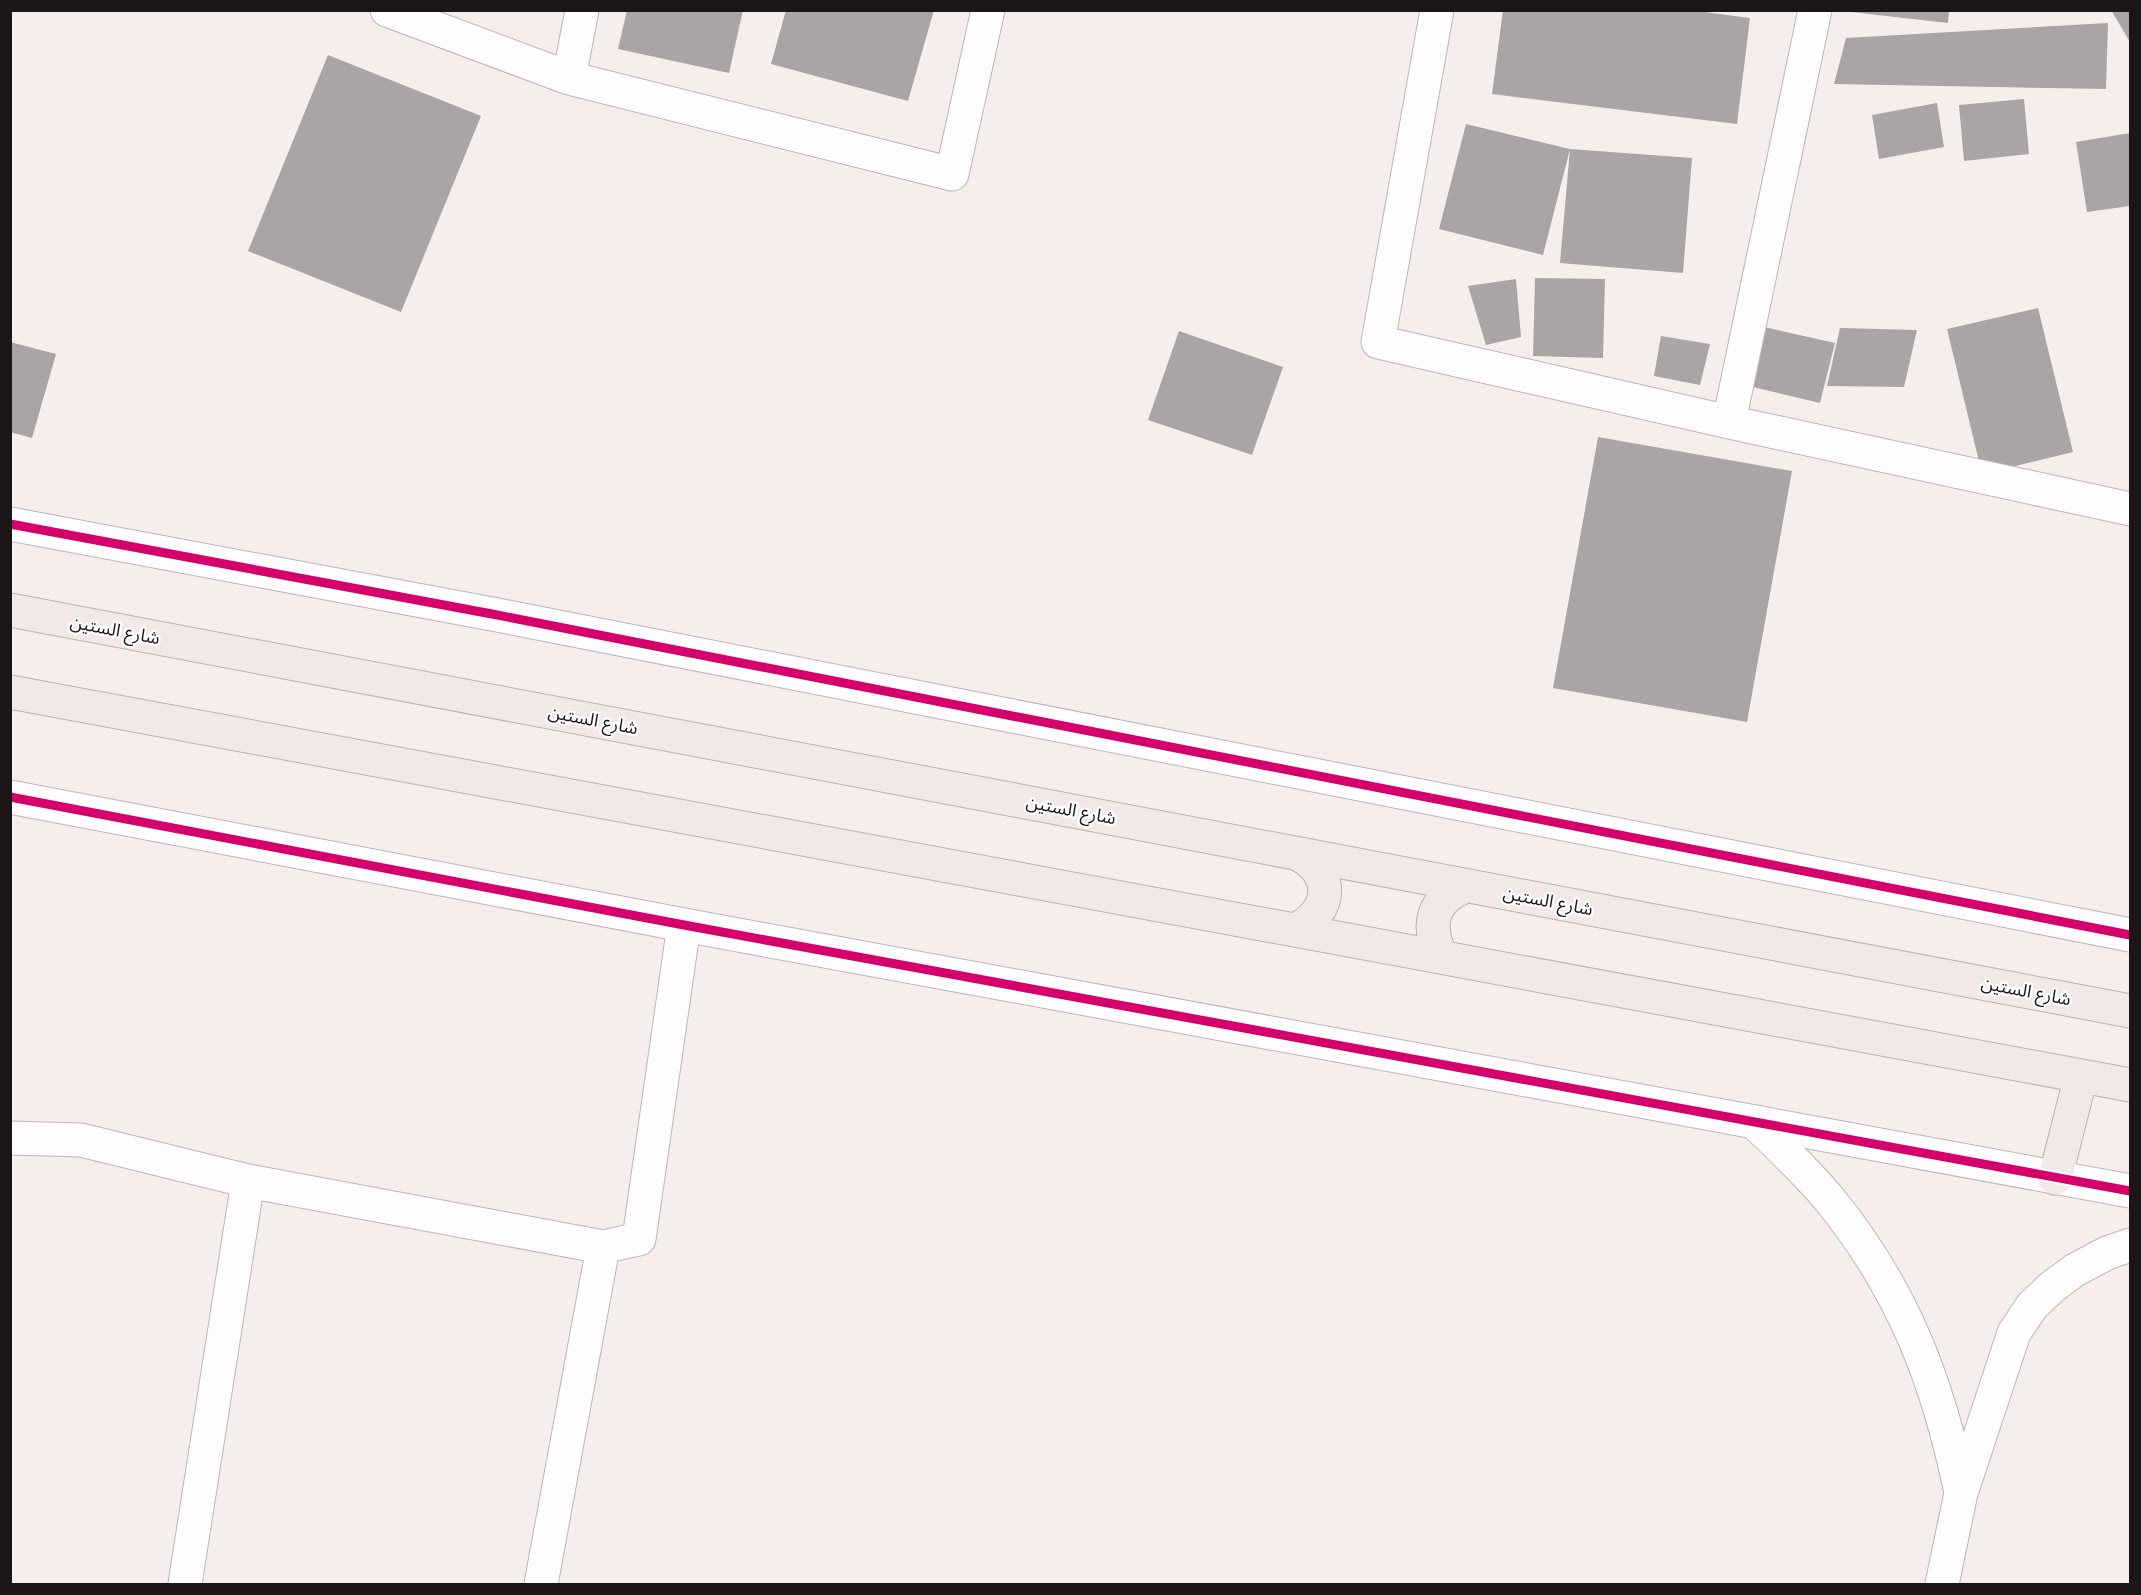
<svg xmlns="http://www.w3.org/2000/svg" width="2141" height="1595" font-family="Arial,'Noto Sans Arabic',sans-serif">
<rect width="100%" height="100%" fill="#f6eeed"/>
<path fill="#aba4a4" d="M 627,10 L 743,10 L 729,73 L 618,49 Z
M 786,10 L 934,10 L 908,101 L 771,64 Z
M 1503,10 L 1690,10 L 1750,18 L 1737,124 L 1492,94 Z
M 1851,10 L 1949,10 L 1948,23 L 1851,12 Z
M 2111,10 L 2130,10 L 2130,42 Z
M 2108,23 L 2106,89 L 1834,84 L 1846,38 Z
M 328,55 L 481,116 L 401,312 L 248,251 Z
M 2024,99 L 2029,154 L 1964,161 L 1959,105 Z
M 1937,103 L 1944,147 L 1879,159 L 1872,115 Z
M 1466,124 L 1570,149 L 1543,255 L 1439,229 Z
M 2130,133 L 2130,206 L 2087,212 L 2076,142 Z
M 1570,149 L 1692,158 L 1683,273 L 1560,263 Z
M 1535,278 L 1605,279 L 1603,358 L 1533,356 Z
M 1516,279 L 1521,337 L 1486,345 L 1468,286 Z
M 2038,308 L 2073,452 L 1982,474 L 1947,329 Z
M 1764,327 L 1835,343 L 1820,403 L 1749,386 Z
M 1840,328 L 1917,330 L 1904,387 L 1827,386 Z
M 1179,331 L 1283,367 L 1252,455 L 1148,420 Z
M 1661,336 L 1710,344 L 1700,385 L 1654,376 Z
M 10,342 L 56,354 L 32,438 L 10,432 Z
M 1598,437 L 1792,471 L 1747,722 L 1553,688 Z"/>
<g fill="none" stroke-linecap="round" stroke-linejoin="round">
<defs>
<path id="minor" d="M 387,10 L 569,78 L 952,174 L 988,10
M 1437,10 L 1378,342 L 1729,422 L 2130,509
M 569,78 L 582,10
M 1729,422 L 1815,10
M 1754,1122 C 1780,1147 1807,1172 1830,1200 C 1903,1290 1938,1381 1961,1493
M 10,1138 L 81,1140 L 248,1181
M 185,1584 L 248,1181 L 603,1247 L 639,1239 L 684,925
M 541,1584 L 603,1247
M 1942,1584 L 1961,1493 L 2014,1333 L 2032,1306 L 2052,1287 L 2075,1270 L 2107,1253 L 2130,1245"/>
<path id="tertiary" d="M 10,524 L 492,614 L 2130,935
M 10,797 L 684,925 L 2130,1191"/>
<path id="trunk" d="M 10,610 L 2130,1011
M 10,692 L 2130,1085
M 1295,930 C 1334,911 1335,872 1296,853
M 1442,957 C 1425,926 1432,898 1467,886
M 2055,1178 L 2081,1076"/>
</defs>
<use href="#minor" stroke="#bdb6b6" stroke-width="35"/>
<use href="#tertiary" stroke="#bdb6b6" stroke-width="35"/>
<use href="#trunk" stroke="#beb0af" stroke-width="35"/>
<use href="#minor" stroke="#fefcfc" stroke-width="33"/>
<use href="#tertiary" stroke="#fefcfc" stroke-width="33"/>
<use href="#trunk" stroke="#f1e8e8" stroke-width="33"/>
<defs>
<path id="cycleway" d="M 10,524 L 492,614 L 2130,935
M 10,797 L 684,925 L 2130,1191"/>
</defs>
<use href="#cycleway" stroke="#fff" stroke-width="13"/>
<use href="#cycleway" stroke="#d6006c" stroke-width="9"/>
</g>
<g text-anchor="middle" stroke-width="4.5" stroke-linejoin="round" paint-order="stroke">
<g font-size="18" fill="#1b1515" stroke="#fff">
<text transform="translate(115 630) rotate(11)" y="6">شارع الستين</text>
<text transform="translate(593 720) rotate(11)" y="6">شارع الستين</text>
<text transform="translate(1071 810) rotate(11)" y="6">شارع الستين</text>
<text transform="translate(1548 901) rotate(11)" y="6">شارع الستين</text>
<text transform="translate(2026 991) rotate(11)" y="6">شارع الستين</text>
</g>
</g>
<rect width="2141" height="1595" fill="none" stroke="#1b1515" stroke-width="24"/>
</svg>
